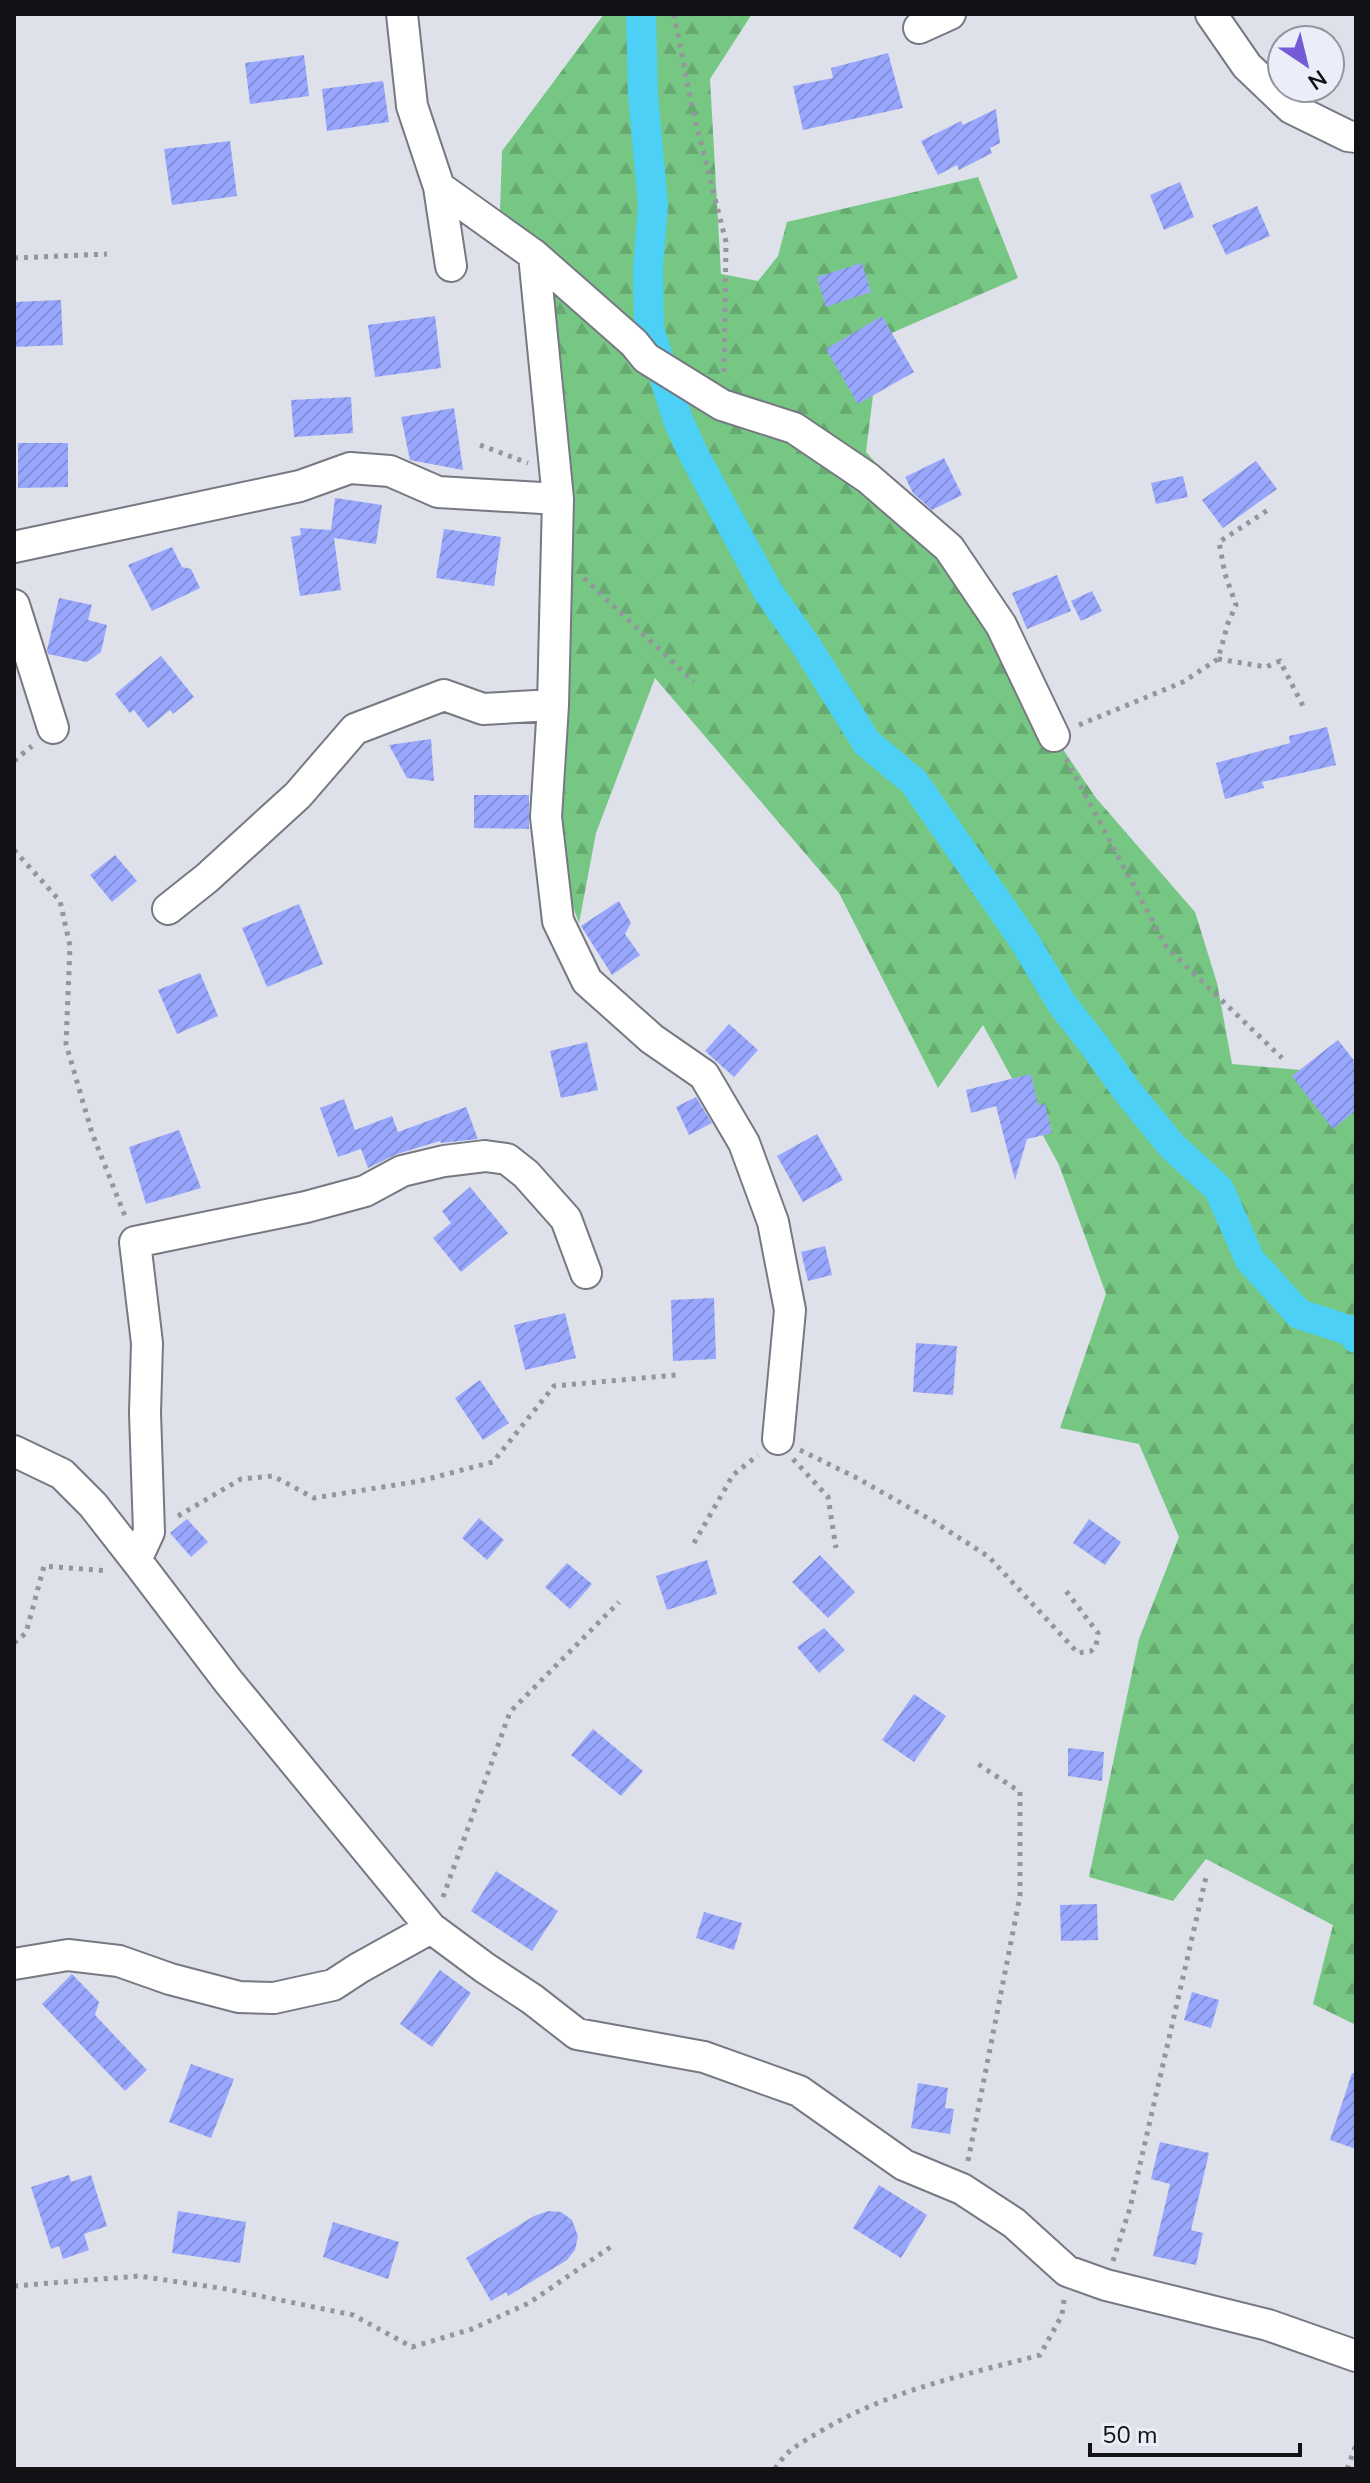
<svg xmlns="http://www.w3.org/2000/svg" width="1370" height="2483" font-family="'Nunito Sans',sans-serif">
<defs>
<pattern id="forest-firs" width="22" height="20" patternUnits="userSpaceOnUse" patternTransform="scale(2)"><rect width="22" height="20" fill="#77c784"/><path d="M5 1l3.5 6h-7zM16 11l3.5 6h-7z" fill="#66aa71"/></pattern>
<pattern id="building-hatch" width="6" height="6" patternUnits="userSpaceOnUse" patternTransform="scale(2)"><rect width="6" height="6" fill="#98a7fd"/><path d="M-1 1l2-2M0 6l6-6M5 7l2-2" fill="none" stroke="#828fd8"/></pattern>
</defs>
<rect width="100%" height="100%" fill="#dee0ea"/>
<path fill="url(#forest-firs)" d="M 604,14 L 752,14 L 710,79 L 721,274 L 758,281 L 778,256 L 787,222 L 978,177 L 1018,278 L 880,338 L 866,452 L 957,552 L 1020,686 L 1096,798 L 1195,912 L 1217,983 L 1232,1064 L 1356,1075 L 1356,2025 L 1313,2004 L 1333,1925 L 1206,1859 L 1173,1901 L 1089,1877 L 1139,1639 L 1179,1537 L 1139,1444 L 1060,1428 L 1106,1294 L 1059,1165 L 983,1025 L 938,1088 L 839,893 L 655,678 L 596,833 L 579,923 L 552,849 L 547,263 L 500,211 L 502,151 Z"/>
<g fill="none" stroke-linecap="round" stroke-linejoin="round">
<path stroke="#4cd0f6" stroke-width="30" d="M 641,14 L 643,95 L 653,205 L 648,268 L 649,329 L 678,420 L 694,455 L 767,590 L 807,647 L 867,743 L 914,782 L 1025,942 L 1062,1004 L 1095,1046 L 1127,1091 L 1172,1146 L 1219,1189 L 1250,1260 L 1299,1314 L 1351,1331 L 1356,1338"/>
</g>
<path fill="url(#building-hatch)" d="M 888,53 L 903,108 L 803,130 L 793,86 L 833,78 L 831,68 Z
M 304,55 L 309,96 L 250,104 L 245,63 Z
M 383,81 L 389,122 L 327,131 L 322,89 Z
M 996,109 L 1000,143 L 990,148 L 992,153 L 959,170 L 957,165 L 938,175 L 921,141 L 961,121 L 963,125 Z
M 230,141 L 237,196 L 172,205 L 164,149 Z
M 1180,182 L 1194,217 L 1164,230 L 1150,195 Z
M 1257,206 L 1270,236 L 1226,255 L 1212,225 Z
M 862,263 L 871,292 L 826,307 L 817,277 Z
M 61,300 L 63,345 L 14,347 L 14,302 Z
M 435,316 L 441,368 L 375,377 L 368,325 Z
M 882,316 L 914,372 L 858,404 L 826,349 Z
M 351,397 L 353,433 L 294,437 L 291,400 Z
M 454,408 L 463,470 L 410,460 L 401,417 Z
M 18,443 L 68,443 L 68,487 L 18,488 Z
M 944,458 L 962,495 L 932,510 L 913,493 L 905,477 Z
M 1256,461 L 1277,489 L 1223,528 L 1202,500 Z
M 1183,476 L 1188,497 L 1156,504 L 1151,483 Z
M 335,498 L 382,505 L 376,544 L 334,538 L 341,590 L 300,596 L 291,537 L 301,535 L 300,528 L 331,530 Z
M 444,529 L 501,537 L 494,586 L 436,578 Z
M 172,547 L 182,567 L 191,569 L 200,588 L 152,611 L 128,565 Z
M 1057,575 L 1071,611 L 1027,629 L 1012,593 Z
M 1092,591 L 1102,611 L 1081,621 L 1071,601 Z
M 59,598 L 92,605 L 88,620 L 107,625 L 101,652 L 87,662 L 48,654 L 47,650 Z
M 161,656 L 194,697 L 173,714 L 170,710 L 148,728 L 134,710 L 130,713 L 115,694 Z
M 1327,727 L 1336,765 L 1262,782 L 1264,788 L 1225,799 L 1216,763 L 1290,743 L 1289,736 Z
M 431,739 L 434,781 L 407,778 L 389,745 Z
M 474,795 L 529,795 L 529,829 L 474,828 Z
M 115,855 L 137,881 L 112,902 L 90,875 Z
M 619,901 L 631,923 L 625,934 L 640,955 L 612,975 L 581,926 Z
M 299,904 L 323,964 L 267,987 L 242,928 Z
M 200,973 L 218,1016 L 177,1034 L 158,990 Z
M 729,1024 L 758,1050 L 734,1077 L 705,1051 Z
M 1338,1040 L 1356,1063 L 1356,1110 L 1333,1129 L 1292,1076 Z
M 587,1042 L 598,1090 L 561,1098 L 550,1051 Z
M 1031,1074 L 1038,1105 L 1045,1104 L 1052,1133 L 1027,1139 L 1015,1180 L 996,1106 L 971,1113 L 966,1090 Z
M 696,1097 L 712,1123 L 689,1135 L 676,1107 Z
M 344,1099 L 355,1130 L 392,1116 L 398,1132 L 466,1107 L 478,1139 L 441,1143 L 440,1141 L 397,1154 L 368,1168 L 361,1149 L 338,1157 L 320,1108 Z
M 179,1130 L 201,1188 L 146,1204 L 129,1147 Z
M 817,1134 L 843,1180 L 803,1202 L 777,1156 Z
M 470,1187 L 508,1233 L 461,1272 L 433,1238 L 451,1223 L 442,1211 Z
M 825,1246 L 832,1275 L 808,1281 L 801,1252 Z
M 714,1298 L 716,1359 L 673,1361 L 671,1300 Z
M 565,1313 L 576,1358 L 525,1370 L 514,1325 Z
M 916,1343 L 957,1346 L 953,1395 L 913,1392 Z
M 480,1380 L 509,1423 L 483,1440 L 455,1398 Z
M 479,1518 L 504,1540 L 487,1560 L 462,1538 Z
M 187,1519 L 208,1542 L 191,1557 L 170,1533 Z
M 1089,1519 L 1121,1542 L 1105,1565 L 1073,1543 Z
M 820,1555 L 855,1592 L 828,1618 L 792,1582 Z
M 707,1560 L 717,1594 L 667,1610 L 656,1576 Z
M 567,1563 L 592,1584 L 570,1609 L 545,1587 Z
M 824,1628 L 845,1650 L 819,1673 L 797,1647 Z
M 914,1694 L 946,1716 L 914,1762 L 882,1740 Z
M 593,1729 L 643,1771 L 621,1796 L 571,1755 Z
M 1068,1748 L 1104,1752 L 1102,1781 L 1068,1776 Z
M 496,1871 L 558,1911 L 532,1951 L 471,1911 Z
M 1097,1904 L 1098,1940 L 1061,1941 L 1060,1905 Z
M 704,1912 L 742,1923 L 734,1950 L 696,1938 Z
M 440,1970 L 471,1993 L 432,2047 L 400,2024 Z
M 72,1974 L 99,2002 L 95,2015 L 147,2070 L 125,2091 L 42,2004 Z
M 1192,1992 L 1219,2000 L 1211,2028 L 1184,2020 Z
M 191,2064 L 234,2079 L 211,2138 L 169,2122 Z
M 1352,2073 L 1356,2074 L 1356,2149 L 1330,2140 Z
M 918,2083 L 948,2088 L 945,2108 L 954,2109 L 950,2134 L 911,2128 Z
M 1160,2142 L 1209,2153 L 1191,2230 L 1203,2233 L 1196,2265 L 1153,2256 L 1170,2184 L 1151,2179 Z
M 69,2175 L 71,2182 L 91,2175 L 107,2226 L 84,2234 L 89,2250 L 63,2259 L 59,2246 L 51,2249 L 31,2187 Z
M 879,2185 L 927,2215 L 901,2258 L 853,2228 Z
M 178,2211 L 246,2222 L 240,2263 L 172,2253 Z
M 549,2211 L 561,2212 L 572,2220 L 578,2236 L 575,2250 L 567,2260 L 508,2296 L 506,2292 L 491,2301 L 466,2258 L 534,2216 Z
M 333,2222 L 399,2242 L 388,2279 L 323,2257 Z"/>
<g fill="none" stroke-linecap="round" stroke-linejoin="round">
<defs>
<path id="minor" d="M 402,14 L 412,106 L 439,187 L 534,255 L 634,343 L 646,358 L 722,405 L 794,428 L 868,478 L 949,548 L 1001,625 L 1054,736
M 1211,14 L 1247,66 L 1291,108 L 1348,136 L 1356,137
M 919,28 L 950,14
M 439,187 L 451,266
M 534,255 L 558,499 L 553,705 L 546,817 L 558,921 L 587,981 L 652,1039 L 704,1075 L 744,1143 L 773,1222 L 790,1310 L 778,1439
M 14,547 L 300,486 L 350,468 L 390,471 L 438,492 L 558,499
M 14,605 L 53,728
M 168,909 L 207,878 L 298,795 L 355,729 L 444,695 L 483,709 L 553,705
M 586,1273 L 566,1219 L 526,1174 L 507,1159 L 485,1156 L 444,1161 L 402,1171 L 365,1191 L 306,1207 L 135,1242 L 147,1343 L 145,1413 L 149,1532 L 136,1560 L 228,1681 L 431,1928 L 485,1968 L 532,1999 L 577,2034 L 704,2057 L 799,2091 L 904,2165 L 962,2189 L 1014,2223 L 1067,2271 L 1106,2285 L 1268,2325 L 1356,2356
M 14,1451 L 62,1474 L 93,1505 L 136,1560
M 14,1964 L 68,1955 L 119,1961 L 170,1979 L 239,1997 L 274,1998 L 333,1985 L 359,1968 L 431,1928"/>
</defs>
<use href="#minor" stroke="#767882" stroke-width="34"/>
<path stroke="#94959d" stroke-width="5" stroke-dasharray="4 6" stroke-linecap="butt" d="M 674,14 L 692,107 L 726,242 L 724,376
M 14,258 L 107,254
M 480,445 L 528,463
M 584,578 L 694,682
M 1218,659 L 1266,667 L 1280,661 L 1303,706
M 1079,725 L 1183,682 L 1218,659 L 1228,623 L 1236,605 L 1225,574 L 1219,542 L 1271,508
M 1066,759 L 1167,948 L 1282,1058
M 14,761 L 32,746
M 14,850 L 60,901 L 70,946 L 66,1044 L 92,1133 L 125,1216
M 800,1450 L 855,1477 L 933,1521 L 989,1557 L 1078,1653 L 1091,1651 L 1096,1646 L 1098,1633 L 1066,1591
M 793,1459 L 828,1497 L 836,1548
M 178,1516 L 241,1479 L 273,1476 L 314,1498 L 420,1481 L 493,1462 L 554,1386 L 676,1375
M 694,1543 L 733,1475 L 758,1455
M 14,1643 L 26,1633 L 44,1566 L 108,1571
M 443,1897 L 510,1712 L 619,1602
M 968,2161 L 1020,1896 L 1020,1792 L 978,1764
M 1113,2261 L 1130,2208 L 1206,1877
M 14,2286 L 139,2276 L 226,2289 L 353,2315 L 412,2347 L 472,2329 L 529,2303 L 612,2246
M 775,2469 C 788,2448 800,2444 821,2431 C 888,2391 964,2375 1040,2355 L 1062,2315 L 1064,2300
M 1347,2469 L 1356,2445"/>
<use href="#minor" stroke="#fff" stroke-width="30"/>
</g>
<rect width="1370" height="2483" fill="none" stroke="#121216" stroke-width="32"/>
<g transform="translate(1306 64) rotate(145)"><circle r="38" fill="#ebedf8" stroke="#94959e" stroke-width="2"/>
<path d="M0-6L14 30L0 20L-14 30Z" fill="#755cd6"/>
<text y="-12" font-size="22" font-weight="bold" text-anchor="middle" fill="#121216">N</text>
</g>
<path d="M1090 2443v12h210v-12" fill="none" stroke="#121216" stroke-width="4"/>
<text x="1102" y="2443" font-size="24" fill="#121216" stroke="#ebedf8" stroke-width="6" paint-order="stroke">50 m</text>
</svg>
